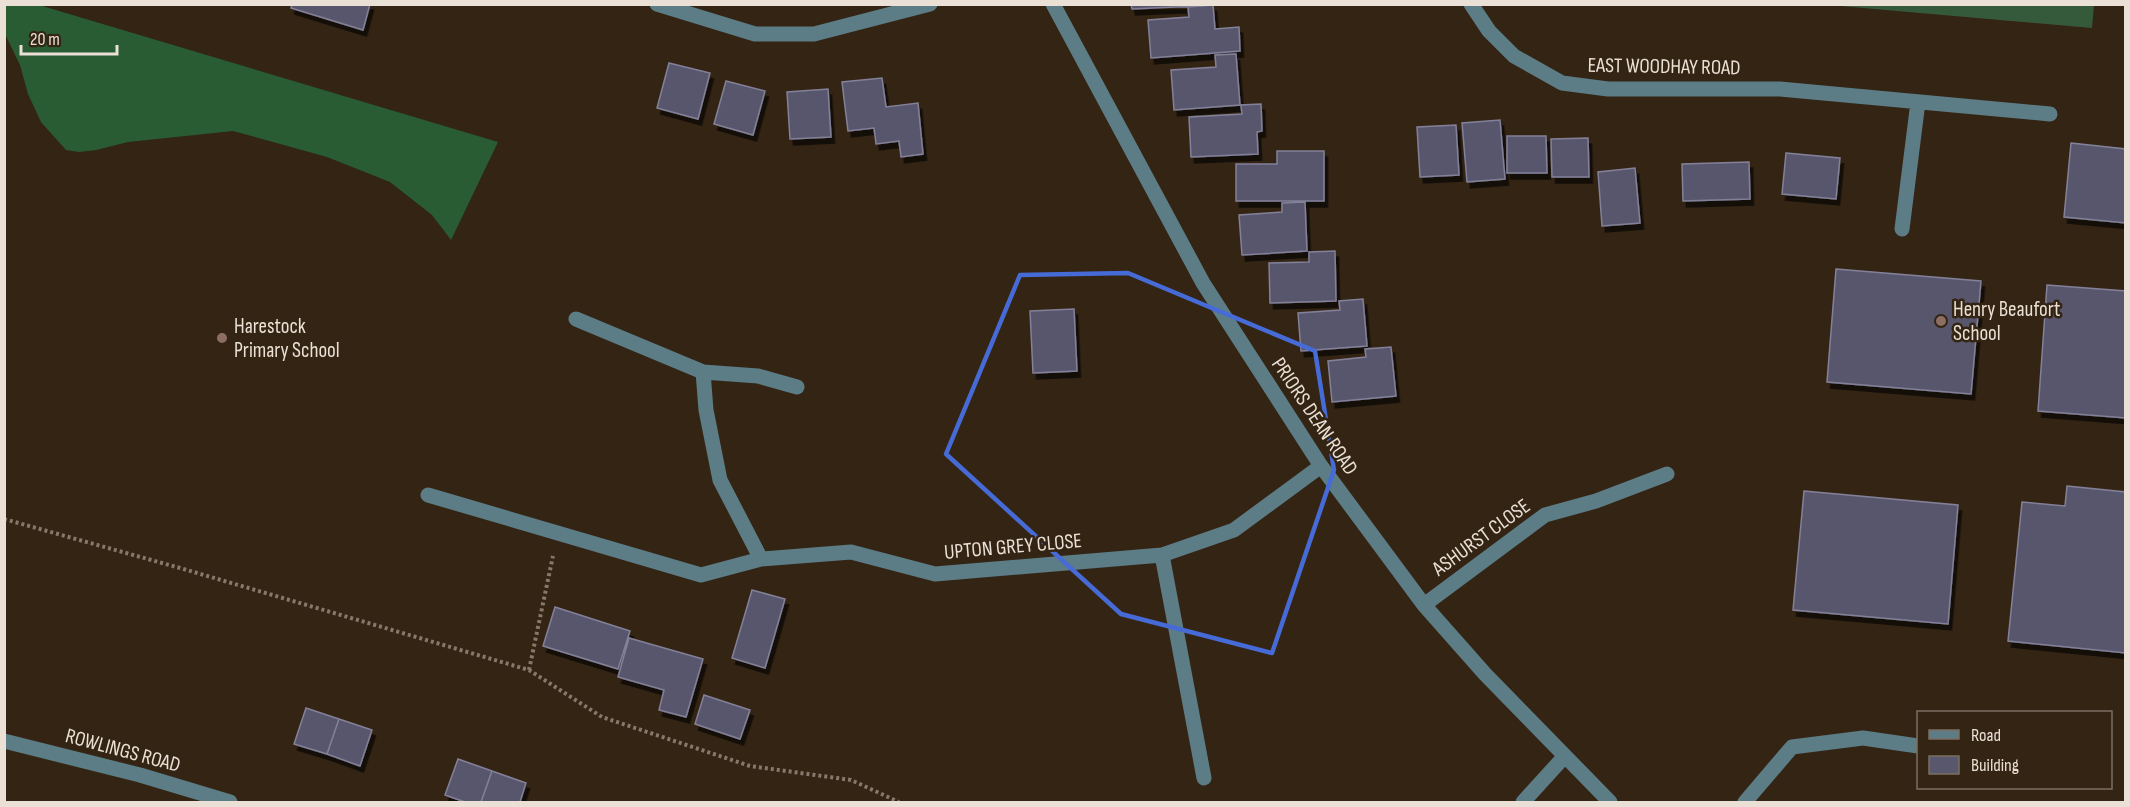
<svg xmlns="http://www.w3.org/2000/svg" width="2130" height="807" font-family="'Sofia Sans Condensed',sans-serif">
<defs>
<filter id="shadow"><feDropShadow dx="3.5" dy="6" stdDeviation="0" flood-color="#0009"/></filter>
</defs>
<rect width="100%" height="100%" fill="#332414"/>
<path fill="#355a3b" d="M 1829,5 L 1829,4 L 2094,5 L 2092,28 Z"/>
<path fill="#295c33" d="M 4,5 L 39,5 L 498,142 L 451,240 L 432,215 L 390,182 L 327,157 L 233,131 L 128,142 L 96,150 L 79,152 L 66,150 L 41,122 L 28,94 L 20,65 L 5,34 Z"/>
<path fill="#59576d" stroke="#838199" stroke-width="1.5" filter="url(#shadow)" d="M 292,4 L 370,4 L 363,30 L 291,8 Z
M 1131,4 L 1198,4 L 1198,6 L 1132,9 Z
M 1213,5 L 1215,29 L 1239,27 L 1240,51 L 1151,58 L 1148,20 L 1189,17 L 1188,7 Z
M 1236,54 L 1240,105 L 1174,110 L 1171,70 L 1216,67 L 1215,55 Z
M 669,63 L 710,73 L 698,119 L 657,108 Z
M 882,78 L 886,107 L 918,103 L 923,154 L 901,157 L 899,141 L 876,144 L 874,128 L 848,131 L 842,82 Z
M 726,81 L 765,91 L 753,135 L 714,124 Z
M 828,89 L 831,137 L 790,139 L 787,92 Z
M 1261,104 L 1262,131 L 1257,132 L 1258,154 L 1191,157 L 1189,117 L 1242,114 L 1241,105 Z
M 1500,120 L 1505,179 L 1467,182 L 1462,123 Z
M 1456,125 L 1459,175 L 1420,177 L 1417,127 Z
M 1507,136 L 1546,136 L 1547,173 L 1507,173 Z
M 1588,138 L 1589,177 L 1552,177 L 1551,139 Z
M 2071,143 L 2126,149 L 2126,223 L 2064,217 Z
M 1277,151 L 1324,151 L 1324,201 L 1236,201 L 1236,164 L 1277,164 Z
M 1786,153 L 1840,158 L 1836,199 L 1782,194 Z
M 1749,162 L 1750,199 L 1683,201 L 1682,164 Z
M 1635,168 L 1640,223 L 1602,226 L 1598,172 Z
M 1305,202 L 1307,251 L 1242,255 L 1239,215 L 1282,212 L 1282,203 Z
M 1335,251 L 1336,301 L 1270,303 L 1269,263 L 1309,262 L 1309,252 Z
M 1836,269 L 1981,281 L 1971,394 L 1827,382 Z
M 2047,285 L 2126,291 L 2126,418 L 2038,411 Z
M 1363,299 L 1367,346 L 1301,351 L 1298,313 L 1340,310 L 1339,301 Z
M 1074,309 L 1077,371 L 1033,373 L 1030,311 Z
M 1391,347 L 1396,396 L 1332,402 L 1328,361 L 1366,357 L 1365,349 Z
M 2067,486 L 2126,492 L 2126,653 L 2008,641 L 2022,502 L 2065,506 Z
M 1804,491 L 1958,505 L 1948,624 L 1793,610 Z
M 752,590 L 785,599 L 765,668 L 732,658 Z
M 555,607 L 630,631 L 618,669 L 543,646 Z
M 629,638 L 703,659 L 686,717 L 659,710 L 664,690 L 618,677 Z
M 704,695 L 750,710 L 740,739 L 695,724 Z
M 306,708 L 339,719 L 327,754 L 294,744 Z
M 339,719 L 372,730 L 360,766 L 327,754 Z
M 458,759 L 492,771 L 481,802 L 465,802 L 445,795 Z
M 492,771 L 526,783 L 520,802 L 481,802 Z"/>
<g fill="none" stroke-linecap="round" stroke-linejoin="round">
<path stroke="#86796c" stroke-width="4" stroke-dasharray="3 3" stroke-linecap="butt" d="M 4,519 L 180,568 L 529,670 L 602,717 L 750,766 L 851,780 L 899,802
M 529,670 L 553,556"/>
<path stroke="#5c7c86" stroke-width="15" d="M 657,4 L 755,34 L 814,34 L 930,4
M 1053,4 L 1203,283 L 1321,466 L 1424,605 L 1485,674 L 1610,802
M 1471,4 L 1489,31 L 1514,56 L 1562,83 L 1608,89 L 1780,89 L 2050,114
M 1902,229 L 1918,102
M 576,319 L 703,372 L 706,410 L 720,480 L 761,559
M 703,372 L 758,376 L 797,387
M 428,495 L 701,575 L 761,559 L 851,552 L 935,574 L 1162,555 L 1234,530 L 1321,466
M 1162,555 L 1204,778
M 1424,605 L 1545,515 L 1596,501 L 1667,474
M 4,741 L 140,775 L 230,802
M 1523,802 L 1564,757
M 1745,802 L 1792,747 L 1863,738 L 1918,746"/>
</g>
<path fill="none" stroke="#466bd7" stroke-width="4.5" stroke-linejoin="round" d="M 1128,273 L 1315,351 L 1334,470 L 1272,653 L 1121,614 L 946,454 L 1020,275 Z"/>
<g fill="#8d6e63" stroke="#332414" stroke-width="2">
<circle cx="1941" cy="321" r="6"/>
<circle cx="222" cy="338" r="6"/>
</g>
<g text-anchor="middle" stroke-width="5" stroke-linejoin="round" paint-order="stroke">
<g font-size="21" fill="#eae0d5" stroke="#332414">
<text transform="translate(1664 66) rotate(1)" y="7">EAST WOODHAY ROAD</text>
<text transform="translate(1315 416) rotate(56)" y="7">PRIORS DEAN ROAD</text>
<text transform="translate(1481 537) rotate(-36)" y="7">ASHURST CLOSE</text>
<text transform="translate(1013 546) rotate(-5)" y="7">UPTON GREY CLOSE</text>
<text transform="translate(123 750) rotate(15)" y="7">ROWLINGS ROAD</text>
</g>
<g font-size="21" fill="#eae0d5" stroke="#332414" text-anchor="start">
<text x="1953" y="316">Henry Beaufort<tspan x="1953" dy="24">School</tspan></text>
<text x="234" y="333">Harestock<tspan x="234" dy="24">Primary School</tspan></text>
</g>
</g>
<rect width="2130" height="807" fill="none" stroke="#eae0d5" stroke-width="12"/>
<rect x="1917" y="711" width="195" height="78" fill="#332414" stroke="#7c6f61" stroke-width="1.5"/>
<rect x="1929" y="730" width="30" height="9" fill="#5c7c86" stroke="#7c6f61" stroke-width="1.5"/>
<text x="1971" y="741" font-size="18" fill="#eae0d5">Road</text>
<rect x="1929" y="756" width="30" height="18" fill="#59576d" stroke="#7c6f61" stroke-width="1.5"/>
<text x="1971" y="771" font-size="18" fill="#eae0d5">Building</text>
<path d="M21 45v9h96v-9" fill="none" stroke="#eae0d5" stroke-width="3"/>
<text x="30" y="45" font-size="18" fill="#eae0d5" stroke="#332414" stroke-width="4.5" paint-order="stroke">20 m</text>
</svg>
